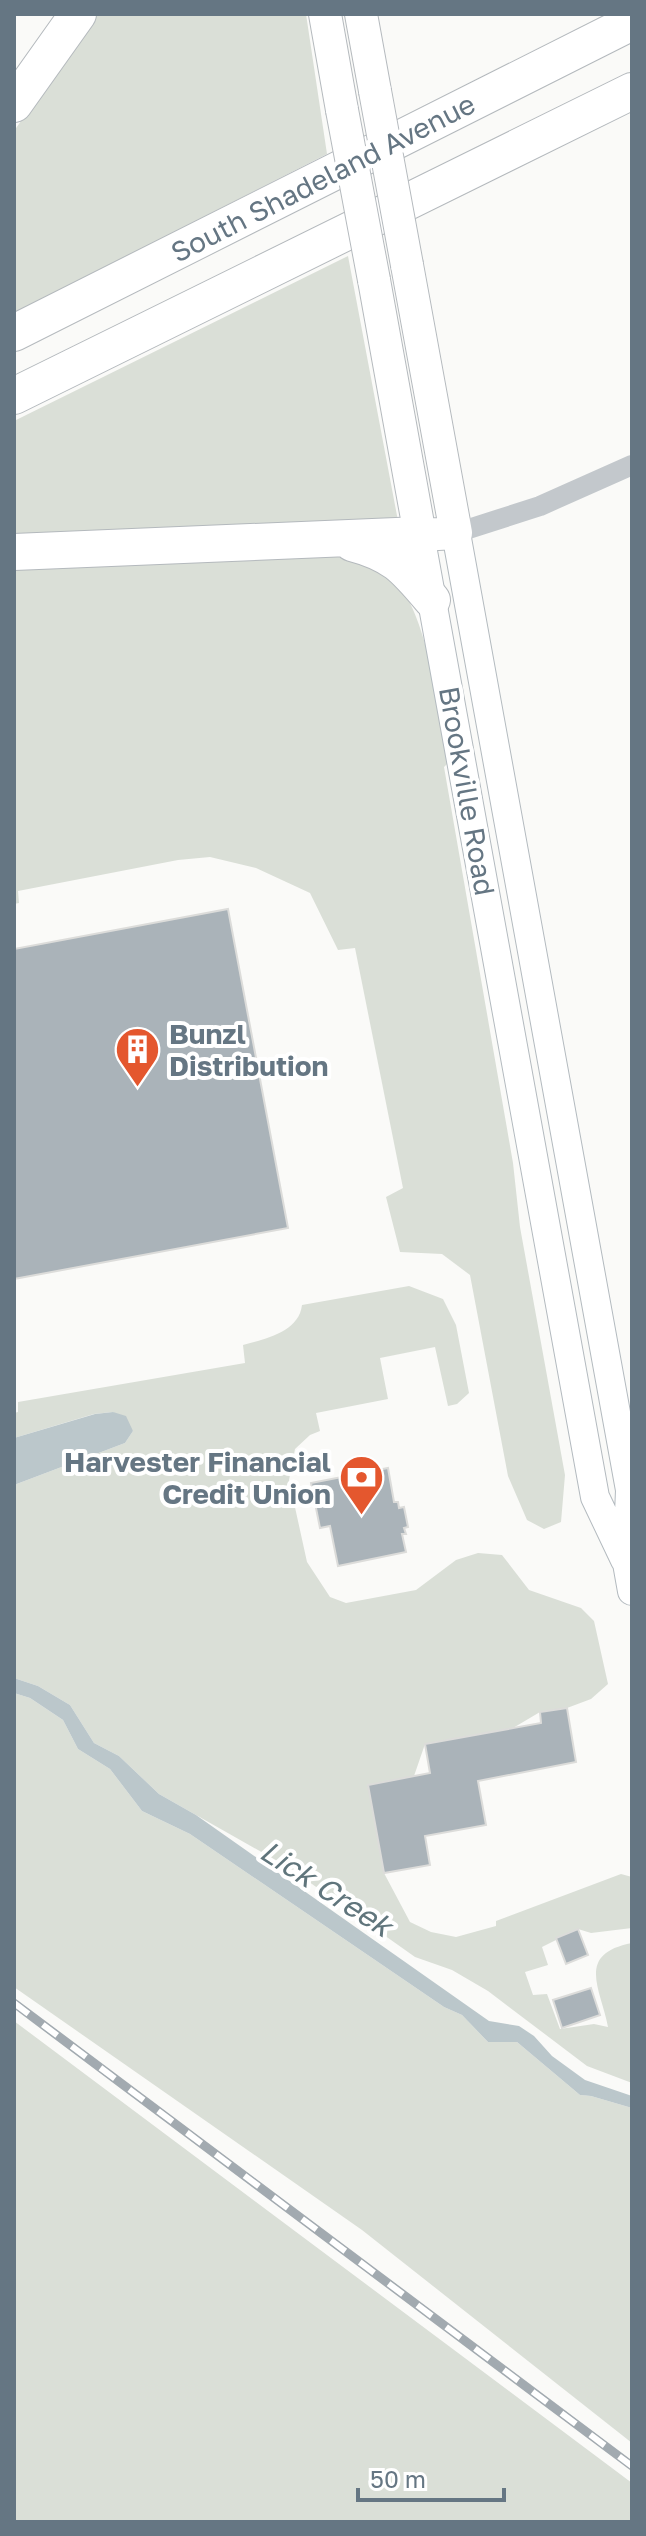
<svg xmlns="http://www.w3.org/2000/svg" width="646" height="2536" font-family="'Golos Text',sans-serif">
<rect width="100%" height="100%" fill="#fafaf8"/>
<path fill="#dadfd7" d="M 96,14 L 306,14 L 327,154 L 14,314 L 14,131 Z
M 348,256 L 398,521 L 14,544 L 14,421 Z
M 339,555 C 353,560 371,564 385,572 C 427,597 439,715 449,762 L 444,767 L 513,1163 L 520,1227 L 565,1475 L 561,1522 L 544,1529 L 527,1520 L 508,1476 L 470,1275 L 442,1254 L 400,1252 L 386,1197 L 403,1188 L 355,948 L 338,950 L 310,893 L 256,868 L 210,857 L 178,860 L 18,891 L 19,903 L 14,904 L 14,564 Z
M 409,1286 L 443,1299 L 456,1325 L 469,1393 L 457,1404 L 448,1406 L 435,1347 L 380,1358 L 388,1399 L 316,1413 L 320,1431 L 310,1435 L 295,1449 L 289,1480 L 307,1562 L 330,1597 L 346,1603 L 416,1590 L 456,1560 L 478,1553 L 502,1555 L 529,1590 L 581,1608 L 594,1621 L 608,1684 L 591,1699 L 567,1708 L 540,1712 L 513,1728 L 425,1744 L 414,1776 L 368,1785 L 384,1873 L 410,1922 L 431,1932 L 456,1937 L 496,1926 L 496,1921 L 621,1874 L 632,1877 L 632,1928 L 591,1933 L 578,1929 L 542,1947 L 548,1965 L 525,1972 L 533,1995 L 547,1994 L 560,2029 L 594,2024 L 608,2027 C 601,1989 575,1954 632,1943 L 632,2083 L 587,2066 L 488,1991 L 452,1970 L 415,1957 L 288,1867 L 159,1794 L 119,1756 L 94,1743 L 70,1705 L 38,1686 L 14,1678 L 14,1485 L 125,1443 L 133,1431 L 113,1412 L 94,1414 L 14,1438 L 14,1413 L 18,1412 L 18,1402 L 245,1363 L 243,1345 C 265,1339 299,1332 302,1305 Z
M 14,1693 L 30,1698 L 63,1720 L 78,1749 L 110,1769 L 142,1811 L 190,1834 L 444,2007 L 462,2015 L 488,2042 L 517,2042 L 580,2095 L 591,2096 L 632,2108 L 632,2443 L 362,2230 L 14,1987 Z
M 14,2021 L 632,2483 L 632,2522 L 14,2522 Z"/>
<path fill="#bbc7cb" d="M 113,1412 L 126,1416 L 133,1431 L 125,1443 L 14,1485 L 14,1438 L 95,1414 Z
M 14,1678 L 38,1686 L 70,1705 L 94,1743 L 119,1756 L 159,1794 L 196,1815 L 489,2021 L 519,2026 L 534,2036 L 552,2056 L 585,2080 L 632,2096 L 632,2108 L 591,2096 L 580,2095 L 517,2042 L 488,2042 L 462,2015 L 444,2007 L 190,1834 L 142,1811 L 110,1769 L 78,1749 L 63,1720 L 30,1698 L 14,1693 Z"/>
<path fill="#aab3b9" stroke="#dcdcda" stroke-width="2" d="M 228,909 L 288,1228 L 14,1279 L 14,949 Z
M 388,1468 L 394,1502 L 398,1502 L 399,1508 L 404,1507 L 408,1527 L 404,1528 L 406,1534 L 402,1534 L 406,1552 L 338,1566 L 330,1526 L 320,1528 L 311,1483 Z
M 567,1708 L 576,1762 L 478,1781 L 486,1825 L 425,1836 L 430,1865 L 384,1873 L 368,1785 L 430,1773 L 425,1744 L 541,1723 L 540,1712 Z
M 578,1929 L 588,1955 L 566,1964 L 556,1938 Z
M 591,1988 L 600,2015 L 562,2028 L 553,2000 Z"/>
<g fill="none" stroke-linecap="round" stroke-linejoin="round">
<defs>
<path id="secondary" d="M 456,533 L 630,1490 L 627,1563 L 632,1591
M 420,535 L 595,1497 L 625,1560"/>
<path id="primary" d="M 325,14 L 342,110
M 361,14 L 375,91
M 374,280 L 420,535 L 456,533 L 407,265"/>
<path id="motorway" d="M 14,104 L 78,14
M 14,333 L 632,22
M 14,396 L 632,91
M 352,543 C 394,554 405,568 432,600
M 14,552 L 420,535"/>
</defs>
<use href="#secondary" stroke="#b3babf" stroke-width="30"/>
<use href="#primary" stroke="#b5babe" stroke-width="34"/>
<use href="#motorway" stroke="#b4b9bd" stroke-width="38"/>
<path stroke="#c3c8cc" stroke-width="20" d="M 456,533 L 540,506 L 632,465"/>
<use href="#secondary" stroke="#fff" stroke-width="28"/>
<use href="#primary" stroke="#fff" stroke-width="32"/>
<use href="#motorway" stroke="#fff" stroke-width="36"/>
<defs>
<path id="rail" d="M 14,2003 L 632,2466"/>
</defs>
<use href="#rail" stroke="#a2aab0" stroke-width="9"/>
<use href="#rail" stroke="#fff" stroke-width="6" stroke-dasharray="18" stroke-linecap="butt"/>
<defs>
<path id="primary-bridge" d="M 375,91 L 407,265
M 342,110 L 374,280"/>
</defs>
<use href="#primary-bridge" stroke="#b5babe" stroke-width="34" stroke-linecap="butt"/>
<use href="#primary-bridge" stroke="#fff" stroke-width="32"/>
</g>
<defs>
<symbol id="building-pin" viewBox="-11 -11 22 30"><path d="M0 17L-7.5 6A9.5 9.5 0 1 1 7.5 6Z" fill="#e4572e" stroke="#fff"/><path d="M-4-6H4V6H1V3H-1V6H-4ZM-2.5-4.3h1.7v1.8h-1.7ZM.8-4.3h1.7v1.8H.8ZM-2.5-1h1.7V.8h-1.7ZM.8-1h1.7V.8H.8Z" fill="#fff"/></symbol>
<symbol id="bank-pin" viewBox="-11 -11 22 30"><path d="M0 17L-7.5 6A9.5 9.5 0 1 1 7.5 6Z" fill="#e4572e" stroke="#fff"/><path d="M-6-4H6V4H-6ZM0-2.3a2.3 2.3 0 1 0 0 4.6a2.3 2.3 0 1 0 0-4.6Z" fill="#fff"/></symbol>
</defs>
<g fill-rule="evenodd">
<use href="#building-pin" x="112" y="1024" width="51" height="69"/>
<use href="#bank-pin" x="336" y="1452" width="51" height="69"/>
</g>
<g text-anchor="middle" stroke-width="8" stroke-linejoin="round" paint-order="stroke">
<g font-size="28" fill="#657683" stroke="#fff">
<text transform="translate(323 178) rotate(-27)" y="10">South Shadeland Avenue</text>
<text transform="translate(467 791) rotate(80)" y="10">Brookville Road</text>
</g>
<g font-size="28" font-weight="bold" fill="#657683" stroke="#fff" text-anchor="start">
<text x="169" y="1044">Bunzl<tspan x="169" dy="32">Distribution</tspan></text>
<text x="331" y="1472" text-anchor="end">Harvester Financial<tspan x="331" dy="32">Credit Union</tspan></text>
</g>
<g font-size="30" font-style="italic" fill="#60757c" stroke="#fff">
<text transform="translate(326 1889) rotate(33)" y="10">Lick Creek</text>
</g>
</g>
<rect width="646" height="2536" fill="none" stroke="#657683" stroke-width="32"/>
<path d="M358 2488v12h146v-12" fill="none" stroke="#657683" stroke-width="4"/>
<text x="370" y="2488" font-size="24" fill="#657683" stroke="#ffffff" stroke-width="6" paint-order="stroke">50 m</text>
</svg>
